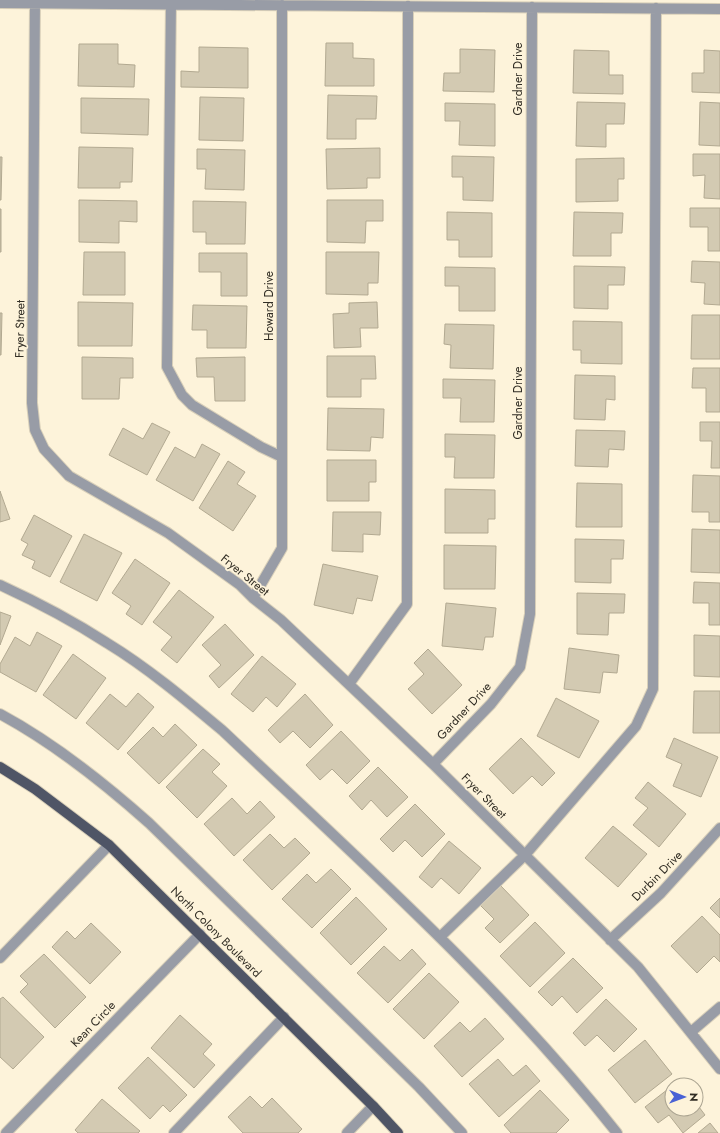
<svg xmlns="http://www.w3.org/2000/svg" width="720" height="1133" font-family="Jost,sans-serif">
<rect width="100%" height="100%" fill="#fdf3da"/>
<path fill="#d3cab2" stroke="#b2a991" d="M 326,43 L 353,43 L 353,58 L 374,59 L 374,86 L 325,86 Z
M 79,44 L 118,44 L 118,64 L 135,65 L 134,87 L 78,86 Z
M 199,47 L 248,48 L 248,88 L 181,87 L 181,71 L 199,72 Z
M 460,49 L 495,50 L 494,92 L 443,91 L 444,73 L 460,73 Z
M 574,50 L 609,51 L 609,75 L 623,75 L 623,94 L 573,93 Z
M 704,50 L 720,51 L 720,93 L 692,92 L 692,73 L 704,73 Z
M 328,95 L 377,96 L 376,119 L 356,119 L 356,139 L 327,139 Z
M 200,97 L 244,98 L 243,141 L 199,140 Z
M 81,98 L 149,99 L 148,135 L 81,133 Z
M 577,102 L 625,103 L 624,124 L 606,124 L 606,147 L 576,146 Z
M 700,102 L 720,103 L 720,146 L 699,145 Z
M 445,103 L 495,104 L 495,146 L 459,145 L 460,121 L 445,121 Z
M 79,147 L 133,148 L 132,182 L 120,182 L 120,188 L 78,188 Z
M 380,148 L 380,178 L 367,178 L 367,188 L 327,189 L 326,149 Z
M 197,149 L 245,150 L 244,190 L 205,189 L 206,169 L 197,169 Z
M 693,154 L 720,154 L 720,199 L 704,198 L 705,175 L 693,176 Z
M 452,156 L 494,157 L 493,201 L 463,200 L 463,177 L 452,177 Z
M 0,157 L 2,157 L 1,200 L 0,200 Z
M 624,158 L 624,179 L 618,179 L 618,201 L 576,202 L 576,159 Z
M 79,200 L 137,201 L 137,222 L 119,221 L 119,243 L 79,242 Z
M 327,200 L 383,200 L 383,221 L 366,221 L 365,243 L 327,242 Z
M 193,201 L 246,202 L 245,244 L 206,244 L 206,232 L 193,232 Z
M 690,208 L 720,208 L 720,251 L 708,251 L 708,227 L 690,227 Z
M 0,209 L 1,209 L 1,252 L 0,252 Z
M 447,212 L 492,213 L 492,257 L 459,257 L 459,240 L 447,240 Z
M 574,212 L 623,213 L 622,233 L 611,233 L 611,256 L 573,256 Z
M 84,252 L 125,252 L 125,295 L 83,295 Z
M 326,252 L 379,252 L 378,283 L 368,283 L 368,295 L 326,294 Z
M 199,253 L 247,253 L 247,296 L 221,296 L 221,272 L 199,272 Z
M 692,261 L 720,262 L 720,305 L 704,304 L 705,283 L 691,282 Z
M 574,266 L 625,267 L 624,285 L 608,285 L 608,309 L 574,308 Z
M 445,267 L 495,268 L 495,311 L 459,311 L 459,286 L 445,286 Z
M 78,302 L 133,303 L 132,346 L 78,346 Z
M 377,302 L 378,328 L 360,328 L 361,347 L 334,348 L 333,314 L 349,313 L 349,303 Z
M 193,305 L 247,306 L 246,348 L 207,348 L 207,330 L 192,330 Z
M 0,313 L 2,313 L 1,355 L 0,355 Z
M 692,315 L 720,315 L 720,359 L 691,359 Z
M 573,321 L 622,322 L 622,364 L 581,363 L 581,350 L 573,350 Z
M 445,324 L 494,325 L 493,369 L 450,368 L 451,345 L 444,344 Z
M 327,356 L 375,356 L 376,379 L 361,379 L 361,397 L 327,397 Z
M 82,357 L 133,358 L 133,378 L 120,378 L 119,399 L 82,399 Z
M 245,357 L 245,401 L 215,401 L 214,377 L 197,377 L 196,358 Z
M 693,368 L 720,368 L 720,412 L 706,412 L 706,388 L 692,388 Z
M 575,375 L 615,376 L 615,400 L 606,399 L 605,420 L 574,419 Z
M 443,379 L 495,380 L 494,422 L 460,422 L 461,398 L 443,398 Z
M 328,408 L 384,409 L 383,438 L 371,437 L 370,451 L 327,450 Z
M 700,422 L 720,422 L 720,468 L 711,468 L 712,441 L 700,441 Z
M 152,423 L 170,432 L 147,475 L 109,455 L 123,428 L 143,439 Z
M 576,430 L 625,431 L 624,450 L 609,449 L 608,467 L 575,466 Z
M 445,434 L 495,435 L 494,478 L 454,478 L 455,457 L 445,457 Z
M 202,444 L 220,454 L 193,501 L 156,480 L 175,447 L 195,458 Z
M 327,460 L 376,460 L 376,482 L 369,482 L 369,501 L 327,501 Z
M 228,461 L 245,472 L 237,484 L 256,496 L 233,531 L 199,508 Z
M 693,475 L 720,476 L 720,522 L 709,522 L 709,512 L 692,512 Z
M 577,483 L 622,484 L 622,527 L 576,527 Z
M 445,489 L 495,490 L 495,519 L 488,519 L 488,533 L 445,533 Z
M 0,491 L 10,519 L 0,522 Z
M 333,512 L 381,512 L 380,535 L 363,534 L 363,552 L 332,551 Z
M 34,515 L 72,536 L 50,577 L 32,568 L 35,561 L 22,555 L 28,544 L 21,540 Z
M 692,529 L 720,530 L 720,573 L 691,572 Z
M 84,534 L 122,553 L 97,601 L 60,582 Z
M 575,539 L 624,540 L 623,559 L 611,559 L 611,583 L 575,582 Z
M 444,545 L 496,546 L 495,589 L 444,589 Z
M 135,559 L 170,583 L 142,625 L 126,614 L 131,606 L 112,593 Z
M 323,564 L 378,576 L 372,601 L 357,598 L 353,614 L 314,605 Z
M 694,582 L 720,583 L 720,625 L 709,625 L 709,603 L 693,603 Z
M 179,590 L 214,617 L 177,663 L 161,650 L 172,637 L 153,622 Z
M 577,593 L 625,594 L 624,613 L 609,613 L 608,635 L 577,634 Z
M 446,603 L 496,608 L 493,637 L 485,637 L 483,650 L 442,646 Z
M 0,612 L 11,616 L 0,645 Z
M 225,624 L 254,655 L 219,688 L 209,676 L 221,665 L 202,645 Z
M 37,632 L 62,646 L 36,692 L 0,672 L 0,664 L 15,637 L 30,646 Z
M 694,635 L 720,636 L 720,677 L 694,676 Z
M 569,648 L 619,655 L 617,673 L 603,672 L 600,693 L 564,689 Z
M 428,649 L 462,685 L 432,714 L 408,689 L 424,674 L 414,663 Z
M 73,654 L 106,678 L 76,719 L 43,695 Z
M 262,656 L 296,684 L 277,707 L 266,697 L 253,712 L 231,694 Z
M 694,691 L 720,691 L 720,733 L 693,733 Z
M 138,693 L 154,707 L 118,750 L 86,723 L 110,694 L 126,707 Z
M 305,694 L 333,725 L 310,748 L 293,731 L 280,743 L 268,730 Z
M 556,698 L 599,721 L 579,758 L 537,736 Z
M 175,724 L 197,745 L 159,784 L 127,753 L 153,727 L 163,737 Z
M 341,731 L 370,761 L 347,784 L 332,769 L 320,780 L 306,765 Z
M 521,738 L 555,773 L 542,786 L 532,776 L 513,794 L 489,769 Z
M 674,738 L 718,757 L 701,797 L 673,786 L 682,764 L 666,757 Z
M 203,749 L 220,764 L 212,772 L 227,786 L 197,818 L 166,787 Z
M 378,767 L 408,797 L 387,817 L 371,800 L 362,810 L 349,796 Z
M 648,782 L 686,814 L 659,847 L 633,825 L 648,808 L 635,798 Z
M 232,798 L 247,814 L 260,801 L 275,817 L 234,856 L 204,824 Z
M 415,804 L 445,834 L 422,857 L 405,840 L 393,852 L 380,839 Z
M 613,826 L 647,854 L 618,887 L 585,858 Z
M 270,834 L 284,848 L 295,838 L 310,853 L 272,890 L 243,860 Z
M 449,841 L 481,868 L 459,894 L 441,878 L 432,888 L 419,877 Z
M 331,869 L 351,889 L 312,928 L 282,899 L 307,874 L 316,883 Z
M 500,885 L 529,915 L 500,943 L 485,928 L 494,919 L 480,905 Z
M 356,897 L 387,929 L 351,965 L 320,933 Z
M 720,898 L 720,918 L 710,908 Z
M 702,916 L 720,935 L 720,962 L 714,956 L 697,973 L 671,946 Z
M 535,922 L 565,953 L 530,987 L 500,956 Z
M 91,923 L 121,952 L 90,984 L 52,947 L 67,931 L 75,939 Z
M 384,946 L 400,961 L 412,949 L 426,964 L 388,1003 L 357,973 Z
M 44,954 L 86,997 L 55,1028 L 20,992 L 28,984 L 20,976 Z
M 573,958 L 603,988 L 577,1013 L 562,996 L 552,1006 L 538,992 Z
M 429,973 L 459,1002 L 424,1039 L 393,1009 Z
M 3,997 L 44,1037 L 13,1069 L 0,1057 L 0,999 Z
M 606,999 L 637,1029 L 614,1052 L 597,1035 L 585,1046 L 573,1033 Z
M 180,1015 L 212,1044 L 203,1054 L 215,1065 L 194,1088 L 151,1048 Z
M 485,1018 L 504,1039 L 462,1077 L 434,1046 L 460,1022 L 470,1032 Z
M 645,1040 L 672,1074 L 635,1103 L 608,1070 Z
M 148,1057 L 187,1095 L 170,1112 L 163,1105 L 150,1119 L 118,1088 Z
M 498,1059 L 513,1076 L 526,1065 L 540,1081 L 499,1117 L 469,1084 Z
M 672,1086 L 672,1109 L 696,1109 L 696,1103 L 705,1115 L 683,1133 L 669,1115 L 658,1123 L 645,1107 Z
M 540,1090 L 569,1120 L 556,1133 L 511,1133 L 504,1125 Z
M 250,1096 L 262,1108 L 272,1098 L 302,1129 L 298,1133 L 243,1133 L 228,1117 Z
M 102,1099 L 140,1131 L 138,1133 L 78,1133 L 75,1130 Z
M 710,1123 L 718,1133 L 698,1133 Z"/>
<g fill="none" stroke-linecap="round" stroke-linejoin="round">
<defs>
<path id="minor" d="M 35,0 L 32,403 L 35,430 L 44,449 L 69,476 L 168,533 L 240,585 L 253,598 L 281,620 L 433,764 L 638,967 L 720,1069
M 171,0 L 167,367 L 182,395 L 192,405 L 261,447 L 282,457
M 0,3 L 720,9
M 0,585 C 37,602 73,621 107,643 C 148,668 186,700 223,731 C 359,860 501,986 617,1133
M 253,598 L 282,548 L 282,5
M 349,684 L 407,604 L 408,6
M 0,714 C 54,743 103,782 149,823 L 419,1087 L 462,1133
M 433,764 L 491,704 L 520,667 L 530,614 L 532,7
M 440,937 L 525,855 L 636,726 L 653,689 L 656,8
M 610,940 L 661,893 L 720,828
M 0,958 L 109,845
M 691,1032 L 720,1007
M 6,1133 L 200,934
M 174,1133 L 284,1017
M 347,1133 L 373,1106"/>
<path id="major" d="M 0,767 L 35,789 L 109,845 L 373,1106 L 398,1133"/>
</defs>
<use href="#minor" stroke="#d8cfb9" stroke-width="12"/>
<use href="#major" stroke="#d8cfb9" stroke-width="12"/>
<use href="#minor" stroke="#989ca6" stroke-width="10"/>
<use href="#major" stroke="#4f5566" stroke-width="10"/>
</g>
<g text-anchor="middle" stroke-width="3.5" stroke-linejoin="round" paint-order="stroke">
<g font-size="12" fill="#312d24" stroke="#fdf3da">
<text transform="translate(518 79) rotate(-90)" y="4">Gardner Drive</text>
<text transform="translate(269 306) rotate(-90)" y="4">Howard Drive</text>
<text transform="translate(20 329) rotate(-89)" y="4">Fryer Street</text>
<text transform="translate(518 403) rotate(-90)" y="4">Gardner Drive</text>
<text transform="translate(245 575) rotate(39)" y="4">Fryer Street</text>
<text transform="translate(464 711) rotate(-47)" y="4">Gardner Drive</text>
<text transform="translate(484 796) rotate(45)" y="4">Fryer Street</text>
<text transform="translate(657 876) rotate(-45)" y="4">Durbin Drive</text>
<text transform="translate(216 932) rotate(45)" y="4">North Colony Boulevard</text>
<text transform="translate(93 1024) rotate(-46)" y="4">Kean Circle</text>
</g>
</g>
<g transform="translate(684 1097) rotate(91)"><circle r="19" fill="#fdf3da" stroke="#aba491"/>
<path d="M0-3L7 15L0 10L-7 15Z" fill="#4961d5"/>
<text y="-6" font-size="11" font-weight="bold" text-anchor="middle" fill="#312d24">N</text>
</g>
</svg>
